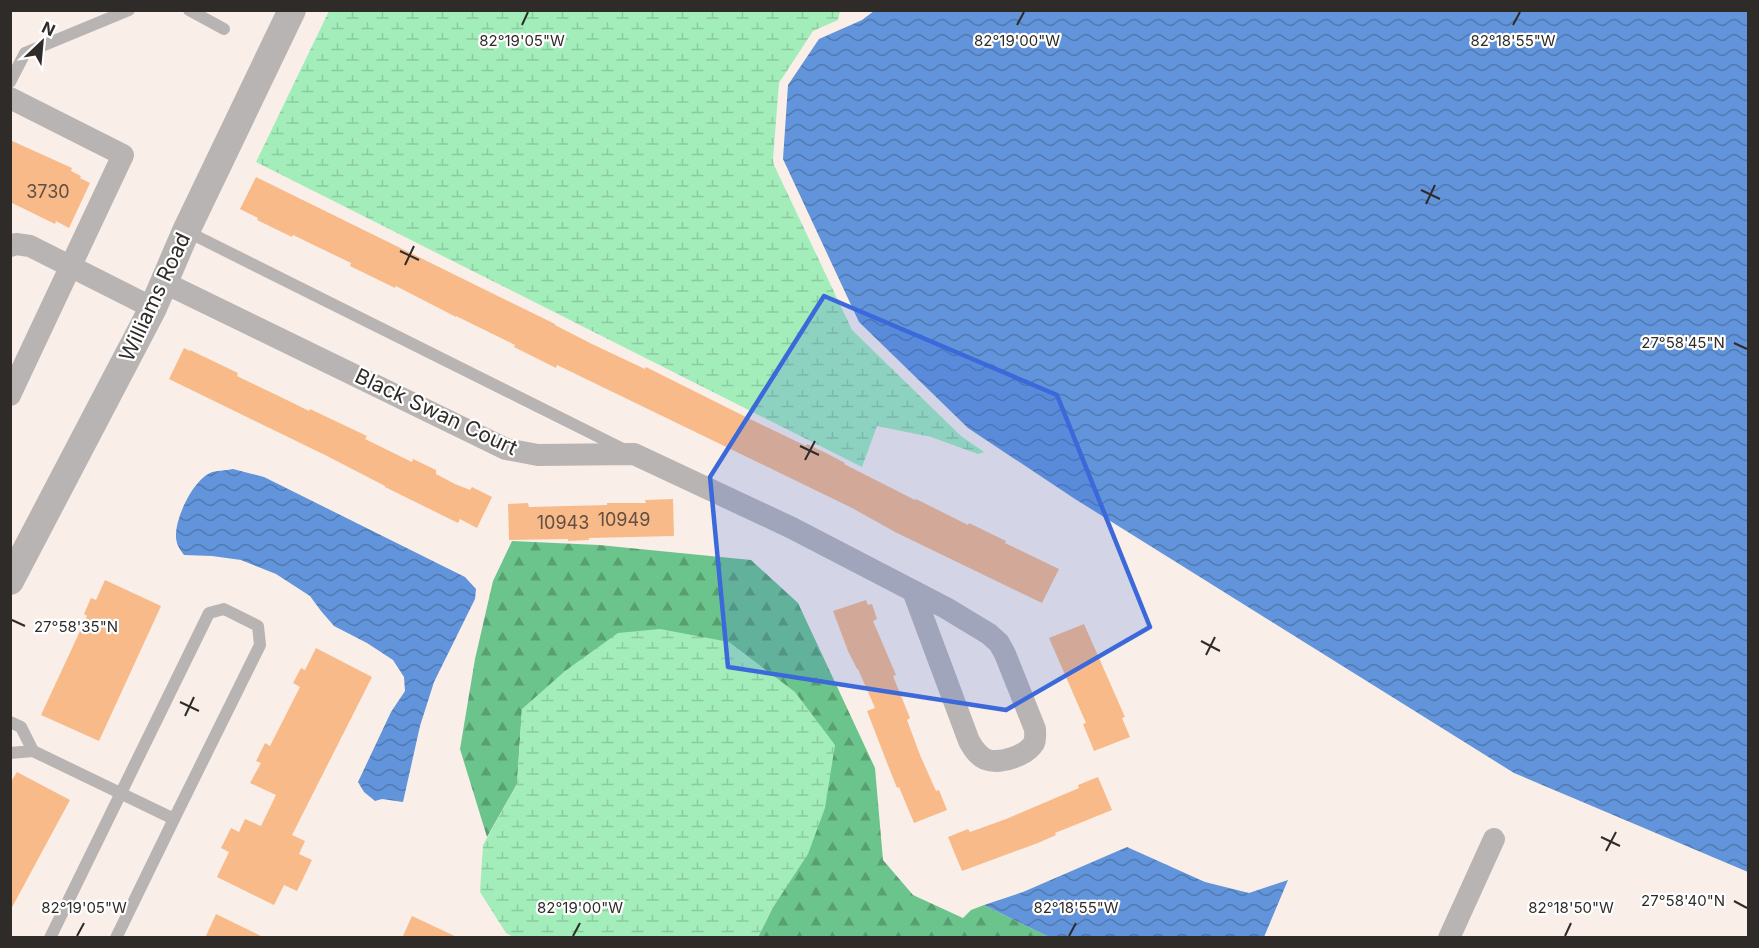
<svg xmlns="http://www.w3.org/2000/svg" width="1759" height="948" font-family="Inter,sans-serif">
<defs>
<pattern id="forest-firs" width="22" height="20" patternUnits="userSpaceOnUse" patternTransform="scale(1.5)"><rect width="22" height="20" fill="#6bc48b"/><path d="M5 1l3.5 6h-7zM16 11l3.5 6h-7z" fill="#589f72"/></pattern>
<pattern id="wetland-marsh" width="20" height="14" patternUnits="userSpaceOnUse" patternTransform="scale(1.5)"><rect width="20" height="14" fill="#a2edba"/><path d="M1 5h8M5 5V1M11 12h8M15 12V8" fill="none" stroke="#8ccba0"/></pattern>
<pattern id="water-waves" width="16" height="10" patternUnits="userSpaceOnUse" patternTransform="scale(1.5)"><rect width="16" height="10" fill="#6194da"/><path d="M0 5q4-4 8 0t8 0" fill="none" stroke="#5079b1"/></pattern>
</defs>
<rect width="100%" height="100%" fill="#f9efe8"/>
<path fill="url(#forest-firs)" d="M 512,541 L 599,545 L 751,560 L 798,603 L 875,768 L 883,860 L 913,895 L 963,918 L 971,910 L 984,905 L 1049,937 L 758,937 L 772,909 L 522,709 L 517,784 L 487,837 L 460,749 L 475,659 L 493,581 Z"/>
<path fill="url(#wetland-marsh)" d="M 329,11 L 840,11 L 838,20 L 813,31 L 779,83 L 773,159 L 774,165 L 852,330 L 961,436 L 984,452 L 978,454 L 931,437 L 877,426 L 862,467 L 256,162 Z
M 660,629 L 729,642 L 795,692 L 835,745 L 825,808 L 808,854 L 772,909 L 758,937 L 515,938 L 506,933 L 480,892 L 483,845 L 517,784 L 522,709 L 565,671 L 618,633 Z"/>
<path fill="url(#water-waves)" d="M 874,11 L 1748,11 L 1748,872 L 1514,773 L 1075,499 L 968,428 L 859,322 L 783,159 L 788,85 L 819,39 L 862,20 Z
M 233,469 L 264,477 L 465,577 L 476,589 L 475,599 L 434,682 L 420,726 L 403,802 L 382,799 L 375,801 L 364,792 L 358,782 L 391,712 L 405,691 L 404,677 L 393,660 L 367,643 L 334,626 L 321,611 L 310,596 L 276,574 L 241,560 L 212,556 L 184,555 C 182,552 178,547 177,543 C 171,525 192,481 210,473 C 216,470 226,471 233,469 Z
M 1127,847 L 1205,882 L 1249,893 L 1288,880 L 1264,937 L 1049,937 L 984,905 L 1023,892 Z"/>
<path fill="#f8ba89" d="M 10,140 L 72,168 L 71,171 L 81,176 L 80,178 L 90,183 L 69,228 L 56,221 L 55,224 L 10,202 Z
M 256,177 L 555,324 L 555,325 L 592,344 L 645,369 L 646,367 L 752,420 L 806,446 L 807,444 L 826,453 L 845,463 L 844,464 L 915,500 L 916,499 L 968,525 L 969,523 L 1006,541 L 1005,543 L 1059,569 L 1042,603 L 895,532 L 852,508 L 557,365 L 556,368 L 514,347 L 515,345 L 456,316 L 456,317 L 396,286 L 395,288 L 350,266 L 351,263 L 293,235 L 292,237 L 257,220 L 258,218 L 240,209 Z
M 184,348 L 190,351 L 190,350 L 238,373 L 237,376 L 291,402 L 309,411 L 310,409 L 367,436 L 365,439 L 412,462 L 413,459 L 436,470 L 436,474 L 455,484 L 470,490 L 472,487 L 492,497 L 477,528 L 460,519 L 458,523 L 385,487 L 385,486 L 327,456 L 169,379 Z
M 673,499 L 674,536 L 589,538 L 589,540 L 568,541 L 568,539 L 509,540 L 508,504 L 528,503 L 529,507 L 607,505 L 607,503 L 646,503 L 645,500 Z
M 105,580 L 161,606 L 99,741 L 41,715 L 87,616 L 84,614 L 91,598 L 96,600 Z
M 866,600 L 868,605 L 872,604 L 877,619 L 873,621 L 896,675 L 893,676 L 910,718 L 907,720 L 920,755 L 936,791 L 939,790 L 947,810 L 914,823 L 899,787 L 897,788 L 889,768 L 867,711 L 875,708 L 858,669 L 857,669 L 848,651 L 833,611 Z
M 1084,624 L 1125,717 L 1122,718 L 1130,737 L 1094,751 L 1083,724 L 1086,723 L 1049,638 Z
M 316,648 L 372,677 L 292,835 L 305,841 L 299,854 L 312,860 L 297,891 L 284,885 L 274,905 L 217,877 L 229,852 L 221,848 L 231,828 L 239,832 L 245,819 L 261,826 L 276,795 L 250,783 L 261,763 L 256,761 L 265,743 L 270,746 L 300,687 L 293,683 L 301,668 L 305,670 Z
M 17,772 L 70,800 L 10,911 L 10,783 Z
M 1098,777 L 1112,810 L 1055,833 L 1056,835 L 1038,843 L 962,871 L 948,837 L 968,829 L 970,832 L 1006,819 L 1079,788 L 1078,785 Z
M 216,914 L 265,938 L 205,938 Z
M 412,916 L 459,938 L 402,938 Z"/>
<g fill="none" stroke-linecap="round" stroke-linejoin="round">
<path stroke="#b9b4b4" stroke-width="12" d="M 189,10 L 224,29
M 10,82 L 25,53 L 129,10
M 186,231 L 625,450
M 10,722 L 21,727 L 33,751 L 10,753
M 33,751 L 174,819 L 116,938
M 50,938 L 209,613 L 224,609 L 258,626 L 260,645 L 174,819"/>
<path stroke="#b9b4b4" stroke-width="22" d="M 10,98 L 123,155 L 10,395
M 10,246 L 16,244 L 30,246 L 153,308
M 163,282 L 506,449 L 538,455 L 634,454 L 792,528 L 946,608 L 989,634 L 999,643 L 1005,654 L 1035,729 C 1035,734 1036,738 1034,743 C 1026,756 999,765 985,759 C 977,755 973,748 969,741 L 913,591
M 1449,938 L 1494,839"/>
<path stroke="#b9b4b4" stroke-width="28" d="M 10,581 L 153,308 L 186,231 L 292,10"/>
</g>
<path fill="#3c69da" fill-opacity="0.2" stroke="#3c69da" stroke-width="4.5" stroke-linejoin="round" d="M 824,296 L 1057,395 L 1150,627 L 1006,710 L 728,667 L 710,477 Z"/>
<path fill="none" stroke="#2f2b29" stroke-width="2" d="M 522,25 L 528,12M 1017,25 L 1024,12M 1513,25 L 1520,12M 1421,190 L 1440,199M 1426,204 L 1435,185M 400,251 L 419,260M 405,265 L 414,246M 1734,343 L 1747,349M 800,446 L 819,455M 805,460 L 815,441M 12,620 L 25,626M 1201,641 L 1220,651M 1206,655 L 1215,637M 180,702 L 199,711M 185,716 L 194,697M 1601,837 L 1620,846M 1606,851 L 1616,832M 1734,901 L 1747,908M 77,936 L 84,923M 573,936 L 580,923M 1069,936 L 1076,923M 1565,936 L 1571,923"/>
<g text-anchor="middle" stroke-width="4.5" stroke-linejoin="round" paint-order="stroke">
<g font-size="18" fill="#614f41">
<text x="48" y="198">3730</text>
<text x="624" y="526">10949</text>
<text x="563" y="529">10943</text>
</g>
<g font-size="21" fill="#2f2b29" stroke="#fff">
<text transform="translate(155 297) rotate(-65)" y="7">Williams Road</text>
<text transform="translate(436 412) rotate(25)" y="7">Black Swan Court</text>
</g>
</g>
<g font-size="15" text-anchor="middle" fill="#2f2b29" stroke="#fff" stroke-width="4.5" stroke-linejoin="round" paint-order="stroke">
<text x="522" y="46">82°19'05"W</text>
<text x="1017" y="46">82°19'00"W</text>
<text x="1513" y="46">82°18'55"W</text>
<text x="1683" y="348">27°58'45"N</text>
<text x="76" y="632">27°58'35"N</text>
<text x="1683" y="906">27°58'40"N</text>
<text x="84" y="913">82°19'05"W</text>
<text x="580" y="913">82°19'00"W</text>
<text x="1076" y="913">82°18'55"W</text>
<text x="1571" y="913">82°18'50"W</text>
</g>
<rect width="1759" height="948" fill="none" stroke="#2f2b29" stroke-width="24"/>
<g transform="translate(42 42) rotate(26)" stroke="#ffffff" stroke-width="4.5" paint-order="stroke">
<path d="M0-4.5L10 22L0 15L-10 22Z" fill="#2f2b29"/>
<text y="-9" font-size="16" font-weight="bold" text-anchor="middle" fill="#2f2b29">N</text>
</g>
</svg>
